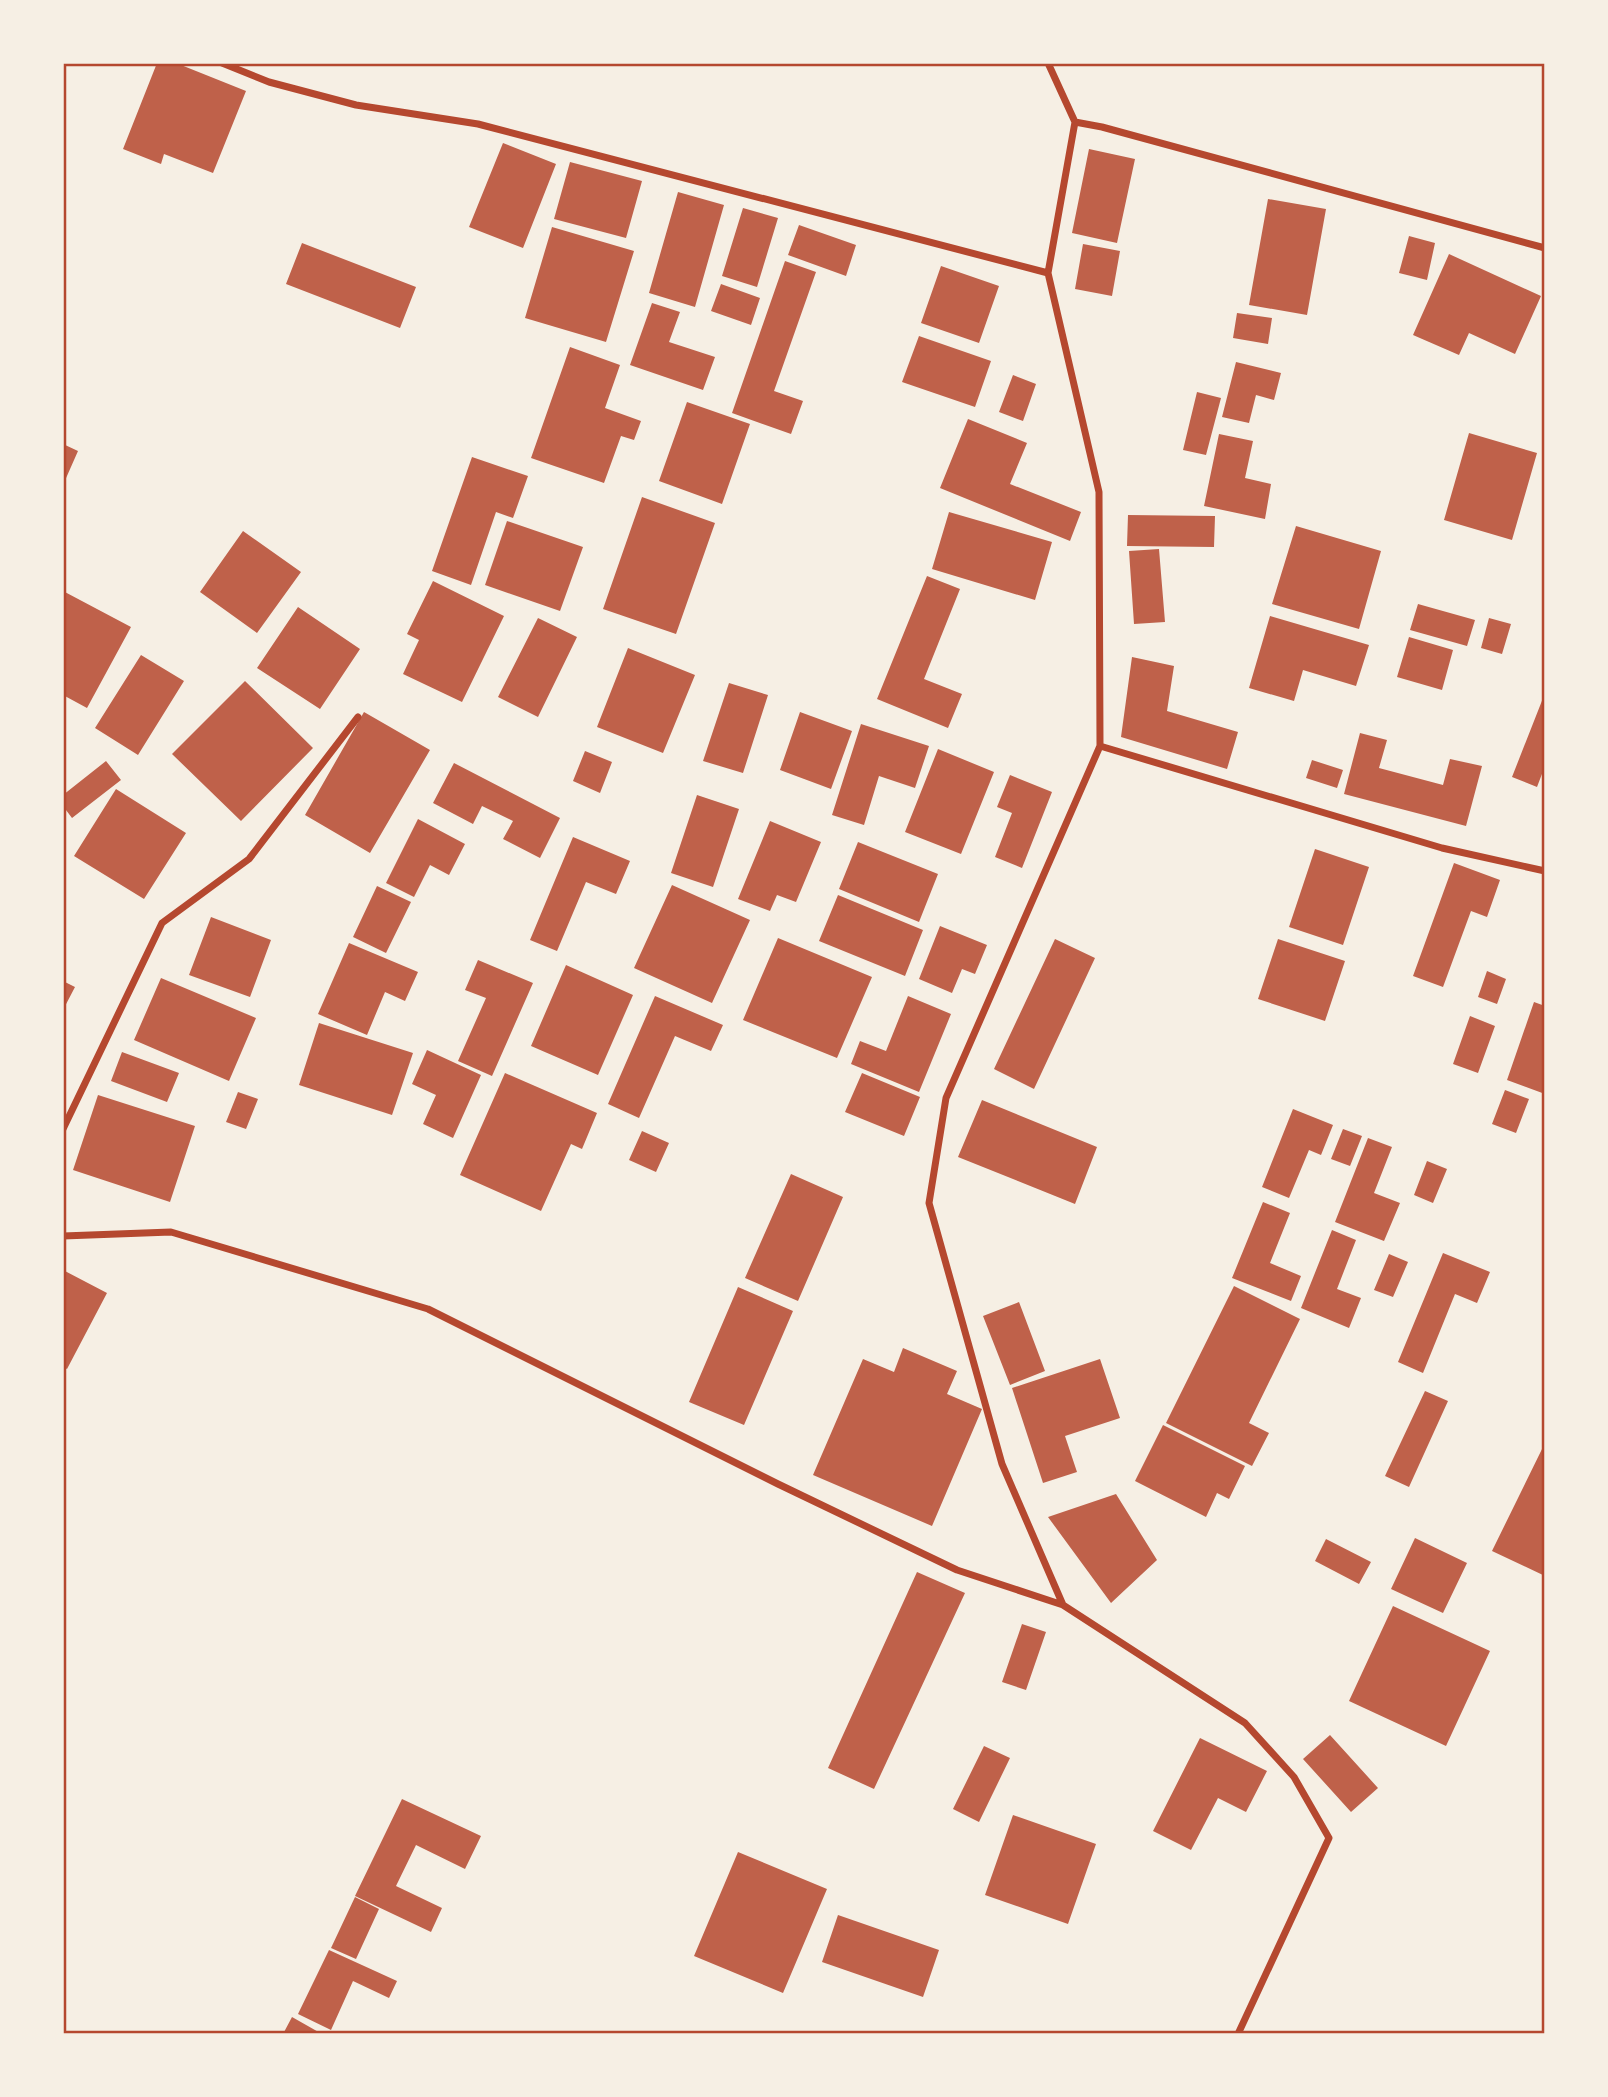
<svg xmlns="http://www.w3.org/2000/svg" width="1608" height="2097" font-family="Lato,sans-serif">
<rect width="100%" height="100%" fill="#f6efe4"/>
<path fill="#bf614a" d="M 157,63 L 176,63 L 246,91 L 213,173 L 164,154 L 161,164 L 123,149 Z
M 503,143 L 556,164 L 523,248 L 469,227 Z
M 1089,149 L 1135,159 L 1117,243 L 1072,233 Z
M 570,162 L 642,181 L 626,238 L 554,219 Z
M 678,192 L 724,205 L 695,307 L 649,293 Z
M 1268,199 L 1326,209 L 1307,315 L 1249,305 Z
M 743,208 L 778,218 L 757,287 L 722,276 Z
M 799,225 L 856,245 L 846,276 L 788,255 Z
M 552,227 L 634,251 L 606,342 L 525,318 Z
M 1409,236 L 1435,243 L 1427,280 L 1399,273 Z
M 302,243 L 416,287 L 400,328 L 286,284 Z
M 1083,244 L 1120,251 L 1112,296 L 1075,289 Z
M 1449,254 L 1541,296 L 1515,354 L 1469,333 L 1459,355 L 1413,335 Z
M 785,261 L 816,272 L 774,391 L 803,401 L 791,434 L 732,413 Z
M 941,266 L 999,286 L 979,343 L 921,323 Z
M 721,284 L 760,298 L 751,325 L 711,311 Z
M 652,303 L 680,312 L 669,342 L 715,357 L 703,390 L 630,365 Z
M 1237,313 L 1272,318 L 1268,344 L 1233,338 Z
M 919,336 L 991,361 L 975,407 L 902,382 Z
M 570,347 L 620,365 L 605,408 L 641,421 L 634,440 L 621,436 L 604,483 L 531,458 Z
M 1236,362 L 1281,373 L 1274,400 L 1256,395 L 1249,423 L 1222,417 Z
M 1013,375 L 1036,384 L 1023,421 L 999,412 Z
M 1197,392 L 1221,398 L 1206,455 L 1183,450 Z
M 687,402 L 750,424 L 722,504 L 659,481 Z
M 968,419 L 1027,443 L 1010,484 L 1081,512 L 1070,541 L 940,488 Z
M 1469,433 L 1537,453 L 1512,540 L 1444,520 Z
M 1219,434 L 1253,441 L 1245,478 L 1271,484 L 1265,519 L 1204,506 Z
M 63,444 L 78,451 L 63,485 Z
M 472,457 L 528,476 L 513,518 L 496,512 L 471,585 L 432,571 Z
M 642,497 L 715,523 L 676,634 L 603,609 Z
M 949,512 L 1052,542 L 1035,600 L 932,569 Z
M 1128,515 L 1215,516 L 1214,547 L 1127,546 Z
M 507,521 L 583,547 L 560,611 L 485,585 Z
M 1296,526 L 1381,551 L 1359,629 L 1272,604 Z
M 243,531 L 301,572 L 257,633 L 200,592 Z
M 1159,549 L 1165,622 L 1134,624 L 1129,551 Z
M 927,576 L 960,589 L 924,679 L 962,694 L 948,728 L 877,699 Z
M 433,581 L 504,616 L 462,702 L 403,674 L 419,640 L 407,634 Z
M 63,591 L 131,627 L 87,708 L 63,695 Z
M 1418,604 L 1475,620 L 1467,646 L 1410,630 Z
M 298,607 L 360,649 L 320,709 L 257,668 Z
M 1270,616 L 1369,645 L 1356,686 L 1303,670 L 1294,701 L 1249,688 Z
M 538,618 L 577,637 L 538,717 L 498,697 Z
M 1489,618 L 1511,624 L 1502,654 L 1481,648 Z
M 1409,637 L 1453,650 L 1442,690 L 1397,677 Z
M 628,648 L 695,675 L 663,753 L 597,727 Z
M 141,655 L 184,681 L 138,755 L 95,728 Z
M 1132,657 L 1174,666 L 1167,711 L 1238,732 L 1227,769 L 1121,737 Z
M 245,681 L 313,748 L 241,821 L 172,754 Z
M 729,683 L 768,695 L 743,773 L 703,761 Z
M 1545,693 L 1545,766 L 1537,787 L 1512,777 Z
M 364,712 L 430,750 L 370,853 L 305,815 Z
M 800,712 L 852,731 L 831,789 L 780,770 Z
M 861,724 L 929,746 L 915,788 L 879,776 L 864,825 L 832,815 Z
M 1360,733 L 1387,740 L 1379,768 L 1443,785 L 1450,759 L 1482,766 L 1466,826 L 1344,794 Z
M 938,749 L 994,772 L 961,854 L 905,832 Z
M 585,751 L 612,762 L 600,793 L 573,781 Z
M 1312,760 L 1343,770 L 1337,788 L 1306,778 Z
M 106,761 L 121,780 L 72,818 L 63,806 L 63,795 Z
M 454,763 L 560,818 L 540,858 L 503,839 L 513,821 L 482,806 L 473,824 L 433,803 Z
M 1010,775 L 1052,792 L 1022,868 L 995,857 L 1012,813 L 997,807 Z
M 116,789 L 186,833 L 144,899 L 74,856 Z
M 697,795 L 739,809 L 713,887 L 671,873 Z
M 418,819 L 465,844 L 449,875 L 430,865 L 414,897 L 386,883 Z
M 770,821 L 821,842 L 796,902 L 777,895 L 770,911 L 738,899 Z
M 573,837 L 630,861 L 616,894 L 586,882 L 557,951 L 530,940 Z
M 858,842 L 938,874 L 919,922 L 839,889 Z
M 1315,849 L 1369,867 L 1343,945 L 1289,927 Z
M 1454,863 L 1500,880 L 1487,917 L 1471,911 L 1443,987 L 1413,976 Z
M 672,885 L 750,920 L 712,1003 L 634,968 Z
M 377,886 L 411,902 L 386,953 L 353,937 Z
M 838,895 L 923,930 L 905,976 L 819,941 Z
M 211,917 L 271,940 L 250,997 L 189,975 Z
M 940,926 L 987,945 L 975,974 L 962,969 L 952,993 L 919,979 Z
M 778,938 L 872,977 L 837,1058 L 743,1020 Z
M 1055,939 L 1095,958 L 1034,1089 L 994,1069 Z
M 1278,939 L 1345,961 L 1325,1021 L 1258,999 Z
M 349,943 L 418,972 L 405,1001 L 385,992 L 367,1035 L 318,1014 Z
M 478,960 L 533,983 L 492,1076 L 458,1061 L 486,998 L 465,990 Z
M 566,965 L 633,995 L 598,1075 L 531,1046 Z
M 1487,971 L 1506,979 L 1497,1004 L 1478,997 Z
M 161,978 L 256,1018 L 229,1081 L 134,1040 Z
M 63,981 L 75,987 L 63,1010 Z
M 655,996 L 723,1025 L 711,1051 L 675,1036 L 639,1118 L 608,1104 Z
M 908,996 L 951,1014 L 919,1092 L 851,1064 L 860,1041 L 886,1051 Z
M 1534,1002 L 1545,1006 L 1545,1094 L 1507,1080 Z
M 1470,1016 L 1495,1026 L 1478,1073 L 1453,1064 Z
M 319,1023 L 413,1053 L 392,1115 L 299,1085 Z
M 427,1050 L 481,1075 L 453,1138 L 423,1124 L 436,1095 L 412,1084 Z
M 122,1052 L 179,1073 L 167,1102 L 111,1081 Z
M 505,1073 L 597,1113 L 582,1149 L 571,1144 L 541,1211 L 460,1175 Z
M 862,1073 L 920,1097 L 904,1136 L 845,1112 Z
M 1505,1090 L 1529,1099 L 1516,1133 L 1492,1124 Z
M 238,1092 L 258,1099 L 246,1129 L 226,1122 Z
M 98,1095 L 195,1126 L 170,1202 L 73,1170 Z
M 982,1100 L 1097,1147 L 1075,1204 L 958,1157 Z
M 1293,1109 L 1333,1125 L 1321,1155 L 1309,1150 L 1289,1198 L 1262,1187 Z
M 1343,1129 L 1362,1136 L 1350,1166 L 1331,1159 Z
M 642,1131 L 669,1143 L 656,1172 L 629,1160 Z
M 1368,1138 L 1392,1147 L 1374,1193 L 1400,1203 L 1384,1241 L 1335,1222 Z
M 1427,1161 L 1447,1169 L 1433,1203 L 1414,1195 Z
M 791,1174 L 843,1197 L 798,1301 L 745,1278 Z
M 1263,1202 L 1290,1213 L 1270,1263 L 1301,1276 L 1291,1301 L 1232,1278 Z
M 1332,1230 L 1356,1240 L 1337,1289 L 1361,1298 L 1349,1328 L 1301,1308 Z
M 1443,1253 L 1490,1272 L 1477,1303 L 1455,1294 L 1423,1373 L 1398,1362 Z
M 1389,1254 L 1408,1262 L 1393,1297 L 1374,1290 Z
M 63,1270 L 107,1293 L 67,1369 L 63,1367 Z
M 1234,1286 L 1300,1319 L 1249,1423 L 1269,1433 L 1252,1466 L 1166,1423 Z
M 738,1287 L 793,1311 L 744,1425 L 689,1402 Z
M 1019,1302 L 1045,1371 L 1010,1385 L 983,1316 Z
M 903,1348 L 957,1371 L 947,1394 L 982,1409 L 932,1526 L 813,1475 L 863,1359 L 894,1372 Z
M 1100,1359 L 1120,1418 L 1065,1436 L 1077,1472 L 1043,1483 L 1012,1388 Z
M 1425,1391 L 1448,1401 L 1409,1487 L 1385,1476 Z
M 1163,1425 L 1245,1466 L 1229,1499 L 1217,1493 L 1206,1517 L 1135,1481 Z
M 1543,1447 L 1545,1448 L 1545,1576 L 1492,1551 Z
M 1116,1494 L 1157,1560 L 1111,1603 L 1048,1517 Z
M 1415,1538 L 1467,1563 L 1443,1613 L 1391,1589 Z
M 1326,1539 L 1371,1562 L 1359,1584 L 1315,1561 Z
M 917,1572 L 965,1593 L 874,1789 L 828,1768 Z
M 1393,1606 L 1490,1651 L 1446,1746 L 1349,1701 Z
M 1022,1624 L 1046,1632 L 1026,1690 L 1002,1682 Z
M 1330,1735 L 1378,1788 L 1351,1812 L 1303,1759 Z
M 1200,1738 L 1267,1771 L 1246,1812 L 1218,1798 L 1191,1850 L 1153,1831 Z
M 984,1746 L 1010,1758 L 979,1822 L 953,1809 Z
M 402,1799 L 481,1836 L 465,1869 L 416,1845 L 396,1886 L 442,1908 L 431,1932 L 355,1896 Z
M 1013,1815 L 1096,1844 L 1068,1924 L 985,1895 Z
M 738,1852 L 827,1889 L 783,1993 L 694,1956 Z
M 355,1897 L 379,1909 L 356,1959 L 331,1948 Z
M 838,1915 L 939,1950 L 923,1997 L 822,1962 Z
M 329,1950 L 397,1981 L 389,1998 L 353,1981 L 331,2030 L 298,2014 Z
M 292,2017 L 322,2034 L 283,2034 Z"/>
<g fill="none" stroke-linecap="round" stroke-linejoin="round">
<path stroke="#b5482f" stroke-width="7" d="M 222,63 L 269,82 L 356,105 L 478,124 L 1048,273
M 1048,63 L 1075,122 L 1048,273 L 1099,492 L 1100,746 L 946,1098 L 929,1203 L 1002,1464 L 1063,1605 L 1245,1723 L 1294,1777 L 1329,1838 L 1238,2034
M 1075,122 L 1102,127 L 1545,248
M 1100,746 L 1442,848 L 1545,871
M 63,1129 L 162,923 L 249,859 L 358,717
M 63,1236 L 171,1232 L 428,1309 L 778,1484 L 957,1570 L 1063,1605"/>
</g>
<rect width="1608" height="2097" fill="none" stroke="#f6efe4" stroke-width="130"/>
<rect x="65" y="65" width="1478" height="1967" fill="none" stroke="#b5482f" stroke-width="2.5"/>
</svg>
